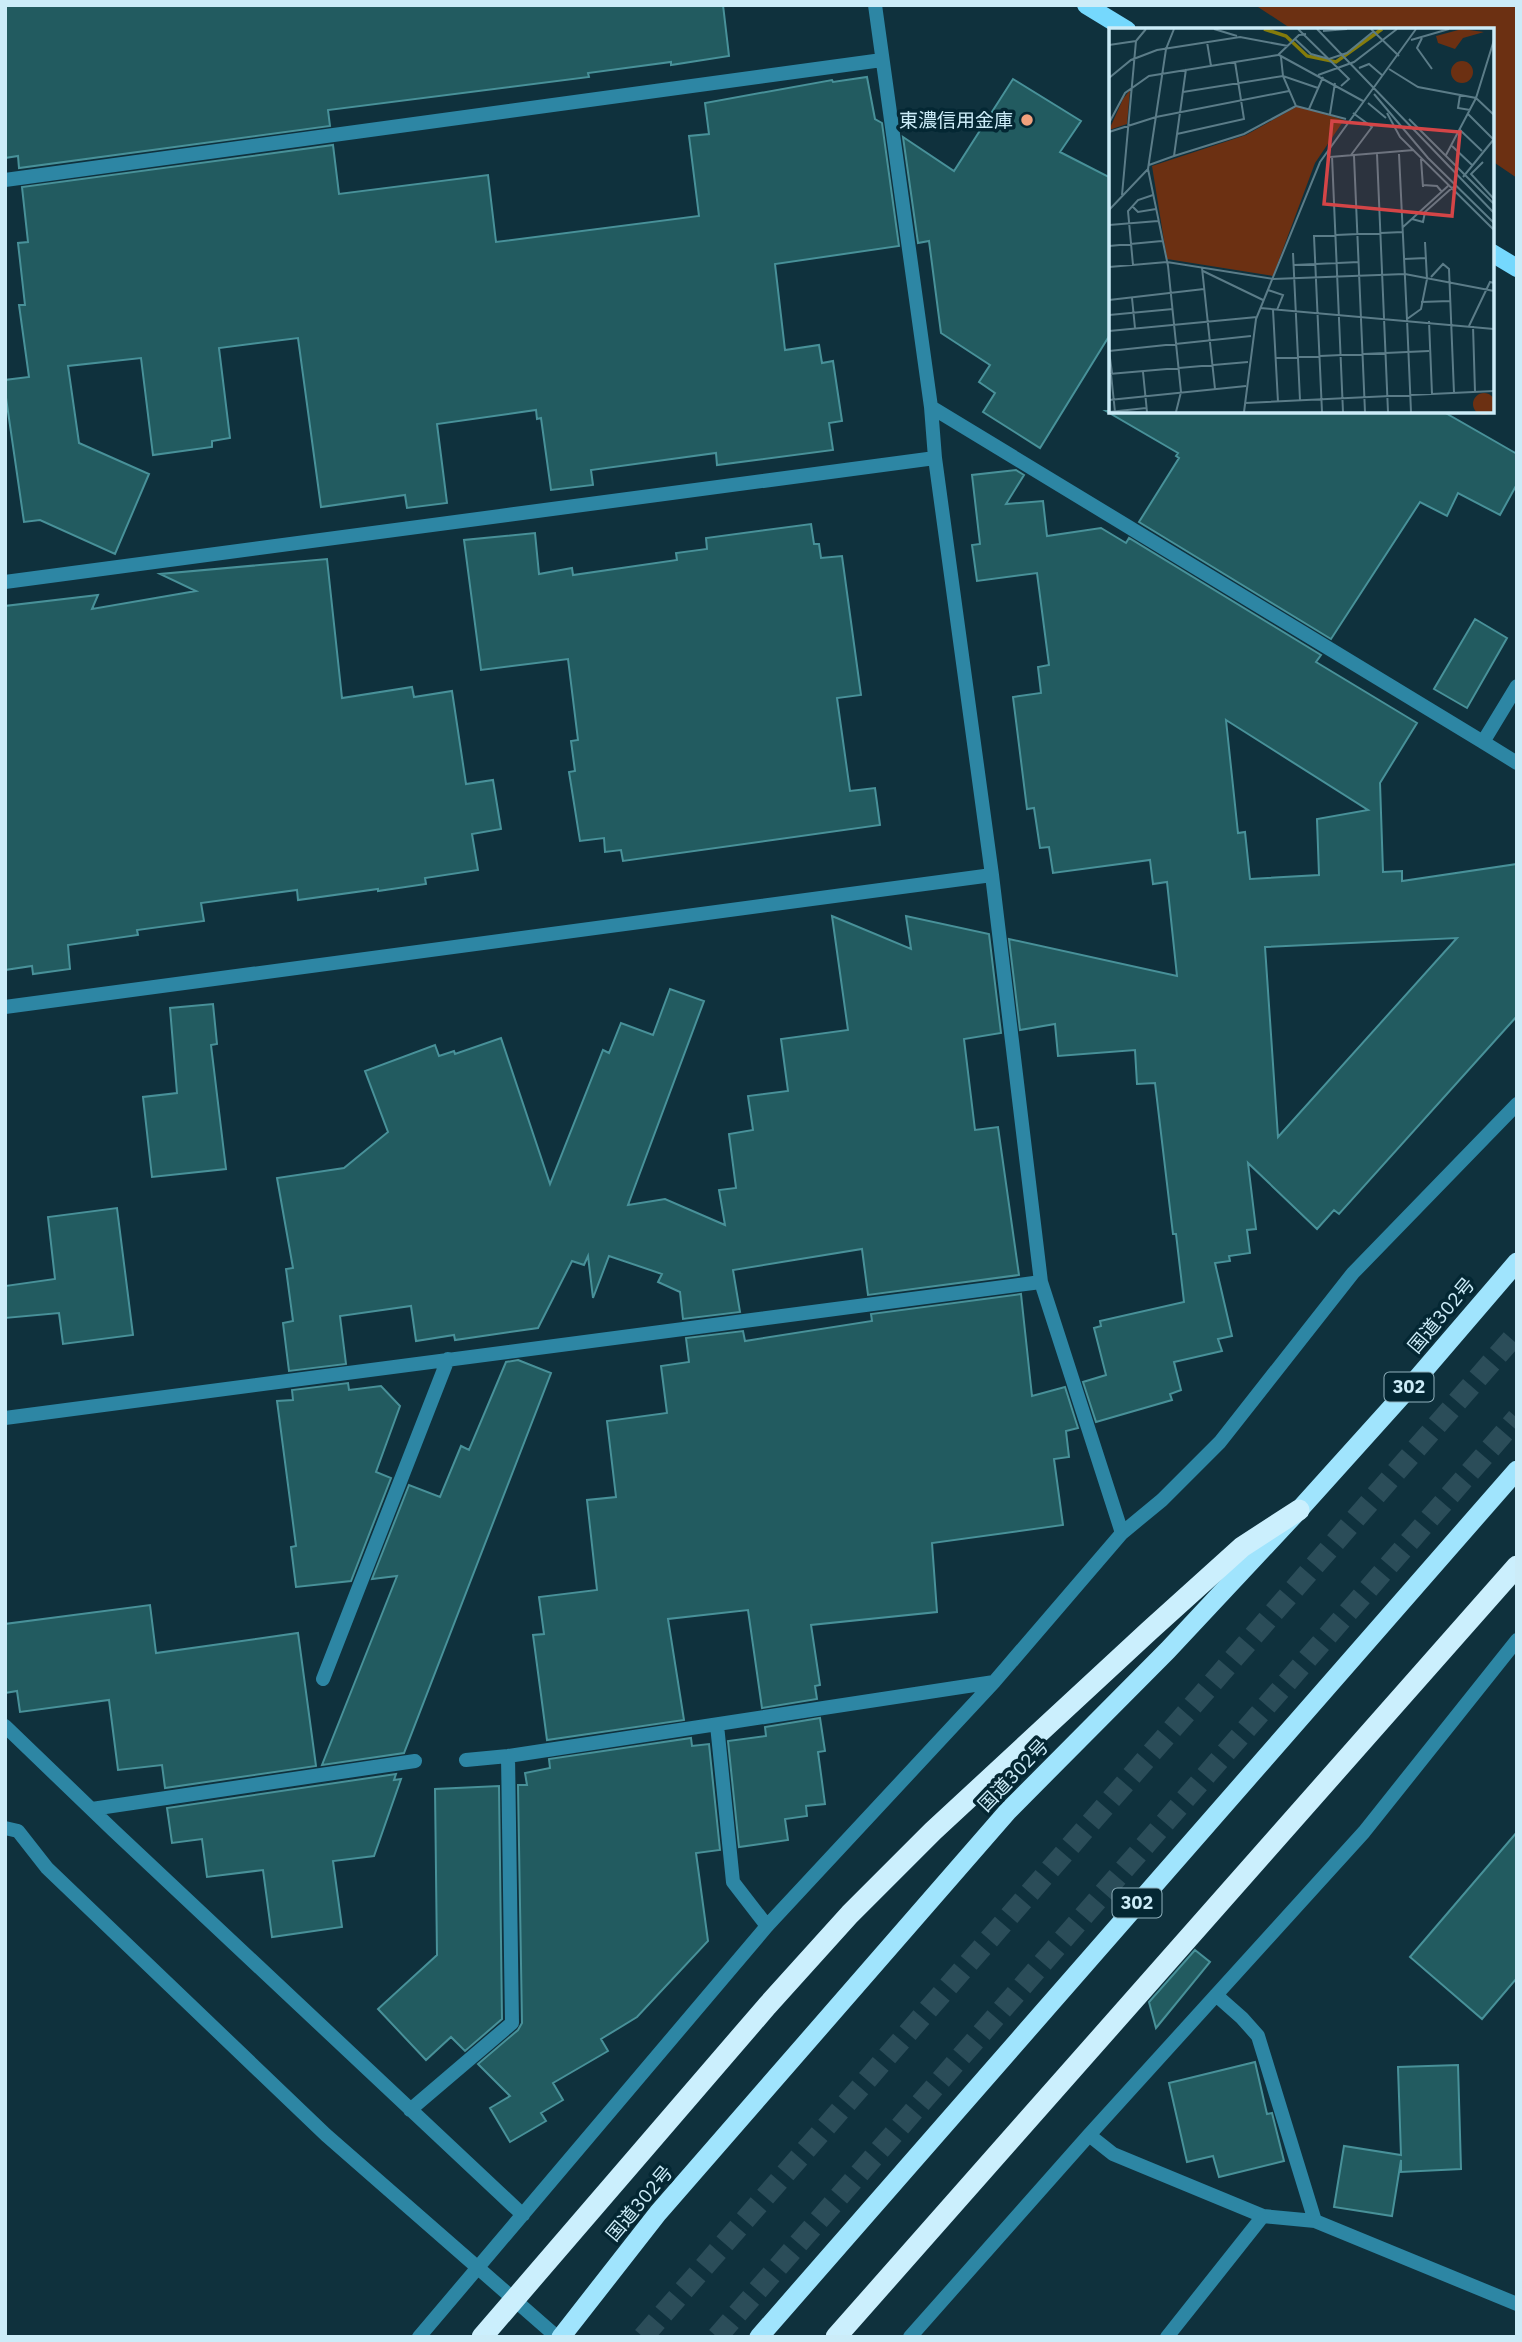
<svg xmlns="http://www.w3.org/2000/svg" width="1522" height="2342" font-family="'IBM Plex Sans','Noto Sans JP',sans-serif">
<rect width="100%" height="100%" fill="#0f313d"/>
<path fill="#6c3012" d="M 1255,5 L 1517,5 L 1517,178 L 1492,161 L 1492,30 L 1293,30 Z"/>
<path fill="#225b60" stroke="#489199" stroke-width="2" fill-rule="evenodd" d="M 5,5 L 723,5 L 729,56 L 671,65 L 671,62 L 588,73 L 589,77 L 328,110 L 330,126 L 19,168 L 18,156 L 5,158 Z
M 867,77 L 875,119 L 882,123 L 899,246 L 775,264 L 785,350 L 819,345 L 822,363 L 833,361 L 842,421 L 829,423 L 833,450 L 717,465 L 716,453 L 591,470 L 593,485 L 551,490 L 541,418 L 537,419 L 536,410 L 437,424 L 447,503 L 407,508 L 405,495 L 321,507 L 298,338 L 219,348 L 230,438 L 212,441 L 212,447 L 153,455 L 141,358 L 68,366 L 79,443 L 149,474 L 115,554 L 40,520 L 24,522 L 5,391 L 5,380 L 29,377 L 19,305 L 25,305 L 18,243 L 28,242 L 22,187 L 333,145 L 339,194 L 488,175 L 496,242 L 699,216 L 689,136 L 709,134 L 705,103 L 832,80 L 833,82 Z
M 1013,79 L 1081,121 L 1060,152 L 1111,178 L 1111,333 L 1040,448 L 983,412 L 995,393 L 979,382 L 990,365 L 941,333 L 929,241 L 918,243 L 903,137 L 954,171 Z
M 1106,411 L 1442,411 L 1517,454 L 1517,484 L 1500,515 L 1458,493 L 1447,516 L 1420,502 L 1331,639 L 1139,522 L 1179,458 L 1176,456 L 1178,453 Z
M 1016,470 L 1024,475 L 1006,504 L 1043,501 L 1047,536 L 1101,528 L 1126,543 L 1129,538 L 1321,655 L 1316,662 L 1417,723 L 1380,783 L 1383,872 L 1402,871 L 1402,881 L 1517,864 L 1517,1016 L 1339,1214 L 1334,1210 L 1317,1229 L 1248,1163 L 1256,1229 L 1247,1230 L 1250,1253 L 1229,1256 L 1230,1261 L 1215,1263 L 1232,1336 L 1218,1339 L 1222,1351 L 1174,1362 L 1181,1390 L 1170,1394 L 1172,1400 L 1096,1422 L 1083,1382 L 1106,1375 L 1094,1328 L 1101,1326 L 1100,1321 L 1184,1302 L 1176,1234 L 1173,1234 L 1155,1083 L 1137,1084 L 1135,1050 L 1058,1056 L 1055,1024 L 1020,1030 L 1009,939 L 1177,976 L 1167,882 L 1153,884 L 1150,860 L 1053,873 L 1049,847 L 1040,848 L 1034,808 L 1027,809 L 1013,697 L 1041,693 L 1038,667 L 1049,665 L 1037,573 L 977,581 L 972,545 L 980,544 L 972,475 ZM 1226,720 L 1368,810 L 1317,819 L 1319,875 L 1250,879 L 1245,832 L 1238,833 ZM 1457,938 L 1278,1137 L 1265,947 Z
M 811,524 L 814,544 L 819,544 L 821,558 L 842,556 L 861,695 L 837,698 L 850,791 L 875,788 L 880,825 L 623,861 L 621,850 L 605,852 L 604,838 L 580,841 L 569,772 L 575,771 L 571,741 L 578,740 L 568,659 L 481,670 L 464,540 L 535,533 L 539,574 L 572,568 L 573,575 L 677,560 L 676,553 L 707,549 L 706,538 Z
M 327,559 L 342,698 L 412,687 L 414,697 L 452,691 L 466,784 L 493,780 L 501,829 L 472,834 L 478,870 L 425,878 L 426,884 L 378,891 L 378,889 L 298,900 L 297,890 L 201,903 L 204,921 L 137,930 L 138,935 L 68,945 L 70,969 L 33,974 L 32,966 L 5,970 L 5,606 L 98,595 L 92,609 L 196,591 L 160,574 Z
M 1475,619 L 1507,638 L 1467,708 L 1434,689 Z
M 832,916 L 911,949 L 906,916 L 989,934 L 1001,1033 L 964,1039 L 975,1130 L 998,1127 L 1019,1275 L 868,1295 L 862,1249 L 733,1270 L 740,1312 L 683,1319 L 680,1292 L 658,1282 L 662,1274 L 609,1256 L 593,1298 L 588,1256 L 584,1265 L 572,1261 L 538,1328 L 455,1340 L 454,1335 L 416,1341 L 411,1306 L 340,1316 L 346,1364 L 289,1371 L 283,1323 L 293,1321 L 286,1269 L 293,1268 L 277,1178 L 344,1168 L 388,1132 L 365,1071 L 435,1045 L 439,1056 L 454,1051 L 455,1054 L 501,1038 L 550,1184 L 603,1050 L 609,1053 L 621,1023 L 653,1035 L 670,989 L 704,1001 L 628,1205 L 665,1199 L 725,1225 L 719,1190 L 736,1188 L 729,1134 L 753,1130 L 748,1096 L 788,1091 L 781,1039 L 848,1030 Z
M 213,1004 L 217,1044 L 211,1045 L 226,1169 L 152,1177 L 143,1097 L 177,1093 L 170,1008 Z
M 117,1208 L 133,1335 L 63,1344 L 59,1313 L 5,1318 L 5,1286 L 55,1279 L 48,1217 Z
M 1021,1294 L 1032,1396 L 1065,1387 L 1078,1428 L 1066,1431 L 1069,1457 L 1054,1459 L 1063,1525 L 932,1543 L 937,1612 L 811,1625 L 820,1685 L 815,1686 L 817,1699 L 762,1708 L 748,1610 L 668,1619 L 684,1720 L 547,1740 L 533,1635 L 544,1634 L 539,1597 L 597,1590 L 587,1500 L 616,1497 L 607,1421 L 667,1413 L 661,1366 L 689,1362 L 686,1338 L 743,1331 L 745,1341 L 872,1321 L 871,1314 Z
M 518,1360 L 551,1373 L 404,1753 L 322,1765 L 397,1576 L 372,1579 L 409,1485 L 440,1497 L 461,1446 L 469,1450 L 506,1362 Z
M 348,1383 L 349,1390 L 381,1386 L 400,1406 L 376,1472 L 391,1478 L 351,1581 L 296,1587 L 291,1547 L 296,1546 L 277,1401 L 293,1400 L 292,1390 Z
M 150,1605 L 156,1653 L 298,1633 L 316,1766 L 165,1788 L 162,1765 L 118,1770 L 109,1700 L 20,1712 L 17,1691 L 5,1693 L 5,1624 Z
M 820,1718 L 825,1751 L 818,1752 L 825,1804 L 806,1806 L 807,1816 L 785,1819 L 788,1840 L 739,1847 L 728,1741 L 766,1736 L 765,1727 Z
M 691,1738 L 692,1746 L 709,1744 L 720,1850 L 696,1853 L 708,1941 L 637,2017 L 601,2039 L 608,2051 L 553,2083 L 563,2100 L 541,2113 L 546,2121 L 510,2142 L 490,2108 L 510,2096 L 478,2064 L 518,2030 L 522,2023 L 518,1785 L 527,1785 L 525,1773 L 550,1768 L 549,1759 Z
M 396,1774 L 394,1780 L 401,1779 L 374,1856 L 333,1861 L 342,1927 L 272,1937 L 263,1870 L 207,1877 L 202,1839 L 172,1843 L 167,1808 Z
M 499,1786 L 502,2019 L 465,2051 L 451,2037 L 426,2060 L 378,2009 L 437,1955 L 435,1789 Z
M 1517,1832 L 1517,1978 L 1482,2019 L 1410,1957 Z
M 1195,1950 L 1210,1962 L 1156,2028 L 1149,2002 Z
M 1255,2062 L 1267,2114 L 1272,2113 L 1284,2161 L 1219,2177 L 1213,2156 L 1187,2162 L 1169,2083 Z
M 1458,2065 L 1461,2169 L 1401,2172 L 1401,2160 L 1392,2216 L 1334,2207 L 1344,2146 L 1401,2155 L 1398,2067 Z"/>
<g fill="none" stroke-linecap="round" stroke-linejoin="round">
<path stroke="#2b4d59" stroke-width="21" stroke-dasharray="21 10" stroke-linecap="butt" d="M 643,2337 L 1517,1333
M 717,2337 L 1517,1418"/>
<path stroke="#2d86a4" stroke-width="14" d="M 875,5 L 931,407 L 935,458 L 992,875 L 1041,1282 L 1122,1533
M 5,180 L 882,60
M 931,407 L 1483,742 L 1517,686
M 5,582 L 935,458
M 1483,742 L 1517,763
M 5,1007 L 992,875
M 5,1418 L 1041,1282
M 323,1679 L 448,1359
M 717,1725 L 733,1882 L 767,1926
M 5,1726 L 113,1830 L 523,2215
M 466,1760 L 508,1756 L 994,1682
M 92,1809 L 415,1761
M 5,1828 L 18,1831 L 47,1868 L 326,2135 L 557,2337
M 1216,1995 L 1242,2018 L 1258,2036 L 1315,2221
M 410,2110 L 512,2023 L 508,1756
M 1089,2135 L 1113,2154 L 1263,2216 L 1315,2221 L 1517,2304
M 419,2337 L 767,1926 L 994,1682 L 1122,1533 L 1162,1500 L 1220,1442 L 1353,1273 L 1517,1104
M 910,2337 L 1089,2135 L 1364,1832 L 1517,1640
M 1167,2337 L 1263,2216"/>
<path stroke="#75d8fd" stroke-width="18" d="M 1086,5 L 1127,30
M 1492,253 L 1517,268"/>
<path stroke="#a0e4fd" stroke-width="19" d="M 561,2337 L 658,2213 L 1008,1811 L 1168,1650 L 1299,1510 L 1408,1389 L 1517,1262
M 759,2337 L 1517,1470"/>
<path stroke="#cbeffd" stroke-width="21" d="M 482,2337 L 767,2006 L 850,1914 L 933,1831 L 1149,1631 L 1242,1547 L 1299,1510
M 836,2337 L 1517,1566"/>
</g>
<circle fill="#f1a17d" stroke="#042733" stroke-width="2.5" cx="1027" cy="120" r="7"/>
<g text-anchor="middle" stroke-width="7" stroke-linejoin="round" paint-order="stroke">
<g fill="#042733" stroke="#90b1bd" stroke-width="2">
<rect x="1384.5" y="1372.5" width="49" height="29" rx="5"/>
<rect x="1112.5" y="1888.5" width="49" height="29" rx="5"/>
</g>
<g font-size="18" font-weight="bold" fill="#ccecf8">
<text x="1409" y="1393">302</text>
<text x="1137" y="1909">302</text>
</g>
<g font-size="19" fill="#ccecf8" stroke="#042733" text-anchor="end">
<text x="1013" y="127">東濃信用金庫</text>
</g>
<g font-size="19" fill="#ccecf8" stroke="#042733">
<text transform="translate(1441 1315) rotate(-50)" y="7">国道302号</text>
<text transform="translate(1013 1775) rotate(-46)" y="7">国道302号</text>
<text transform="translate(639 2203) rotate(-50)" y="7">国道302号</text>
</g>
</g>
<g transform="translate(1109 28)">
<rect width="385" height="385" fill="#0f313d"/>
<path d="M 353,1 L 375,4 L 354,10 L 346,21 L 329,15 L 327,8 ZM342 44a11 11 0 1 1 22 0a11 11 0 1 1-22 0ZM 21,62 L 18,96 L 0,102 L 14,71 ZM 189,78 L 235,92 L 206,135 L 164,248 L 58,231 L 43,138 L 137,107 ZM364 376a11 11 0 1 1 22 0a11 11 0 1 1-22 0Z" fill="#6c3012"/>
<path fill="none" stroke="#847b0b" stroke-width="3.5" d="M 155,1 L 177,8 L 198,28 L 227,34 L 273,1"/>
<path fill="none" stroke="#5b7c88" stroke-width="2" d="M 105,1 L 128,8M 189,1 L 240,51 L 232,58M 208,1 L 385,185M 262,1 L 290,28M 214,3 L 238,1M 313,10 L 308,20 L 323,41M 186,11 L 202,26 L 220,31 L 238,25 L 265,3M 302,12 L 340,1M 98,14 L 102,38M 0,17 L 27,13M 170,27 L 254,73M 250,40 L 260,36 L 274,48M 280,41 L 309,59 L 367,70 L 385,87M 209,47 L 245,34 L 288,1M 0,50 L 22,32 L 48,22 L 131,9 L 179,18M 74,64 L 174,48 L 209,60M 265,66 L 319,130 L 385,195M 351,67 L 349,80 L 361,82M 259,75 L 277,90M 187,78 L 237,91M 200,81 L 214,49M 278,85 L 291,109 L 385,202M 221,86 L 226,55M 359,86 L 385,112M 300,91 L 385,176M 0,95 L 16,65 L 40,48 L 169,27 L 190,7 L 197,6M 350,101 L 373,123M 0,104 L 47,89 L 180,63M 68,106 L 135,91 L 126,34M 343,118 L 363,137M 268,126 L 279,384M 290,126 L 298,291 L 312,281 L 318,251 L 316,214M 242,127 L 263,99 L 244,85M 337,127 L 367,70 L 385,12M 65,128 L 135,106 L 187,78 L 174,48 L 172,29M 223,128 L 234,384M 245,128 L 256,384M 221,129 L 305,122M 312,131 L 314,159M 374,134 L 362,146 L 385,171M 40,137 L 65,128 L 77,41M 39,141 L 59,238 L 72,364 L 67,384M 354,149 L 385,111M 314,157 L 328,158 L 333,164M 13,167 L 27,13 L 37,1M 23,178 L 29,184 L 47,181M 0,182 L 39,141 L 57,21 L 65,1M 303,191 L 314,194 L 316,184 L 344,159M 0,197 L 49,193M 294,199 L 339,158M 0,218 L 53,213M 184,225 L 191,372M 295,231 L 317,230M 24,237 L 19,183 L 29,172 L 44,167M 185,237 L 250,234M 0,239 L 58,234 L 164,251 L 296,246 L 385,263M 93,240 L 106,361M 94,243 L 154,272M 322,249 L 334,236 L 340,241 L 345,365M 159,262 L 174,267 L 168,282M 23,270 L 26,300M 0,272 L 95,261M 312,274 L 341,273M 151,280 L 385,301M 164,282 L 169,374M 0,287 L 64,281M 298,291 L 302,384M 320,293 L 323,366M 360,298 L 381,254 L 385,255M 364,298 L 366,364M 0,303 L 148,289M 0,323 L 142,308M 0,323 L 3,345M 167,330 L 320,323M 34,344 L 38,384M 0,346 L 139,334M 2,346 L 6,384M 0,372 L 137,358M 136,375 L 385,363M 0,384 L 37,380M 135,384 L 147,291 L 211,134 L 307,1M 213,384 L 205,208 L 294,204"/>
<path fill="#d44547" fill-opacity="0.15" stroke="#d44547" stroke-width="3.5" d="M 223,93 L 351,104 L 343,188 L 215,176 Z"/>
<rect width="385" height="385" fill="none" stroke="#ccecf8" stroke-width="3.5"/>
</g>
<rect width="1522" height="2342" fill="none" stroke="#ccecf8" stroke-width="14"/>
</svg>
